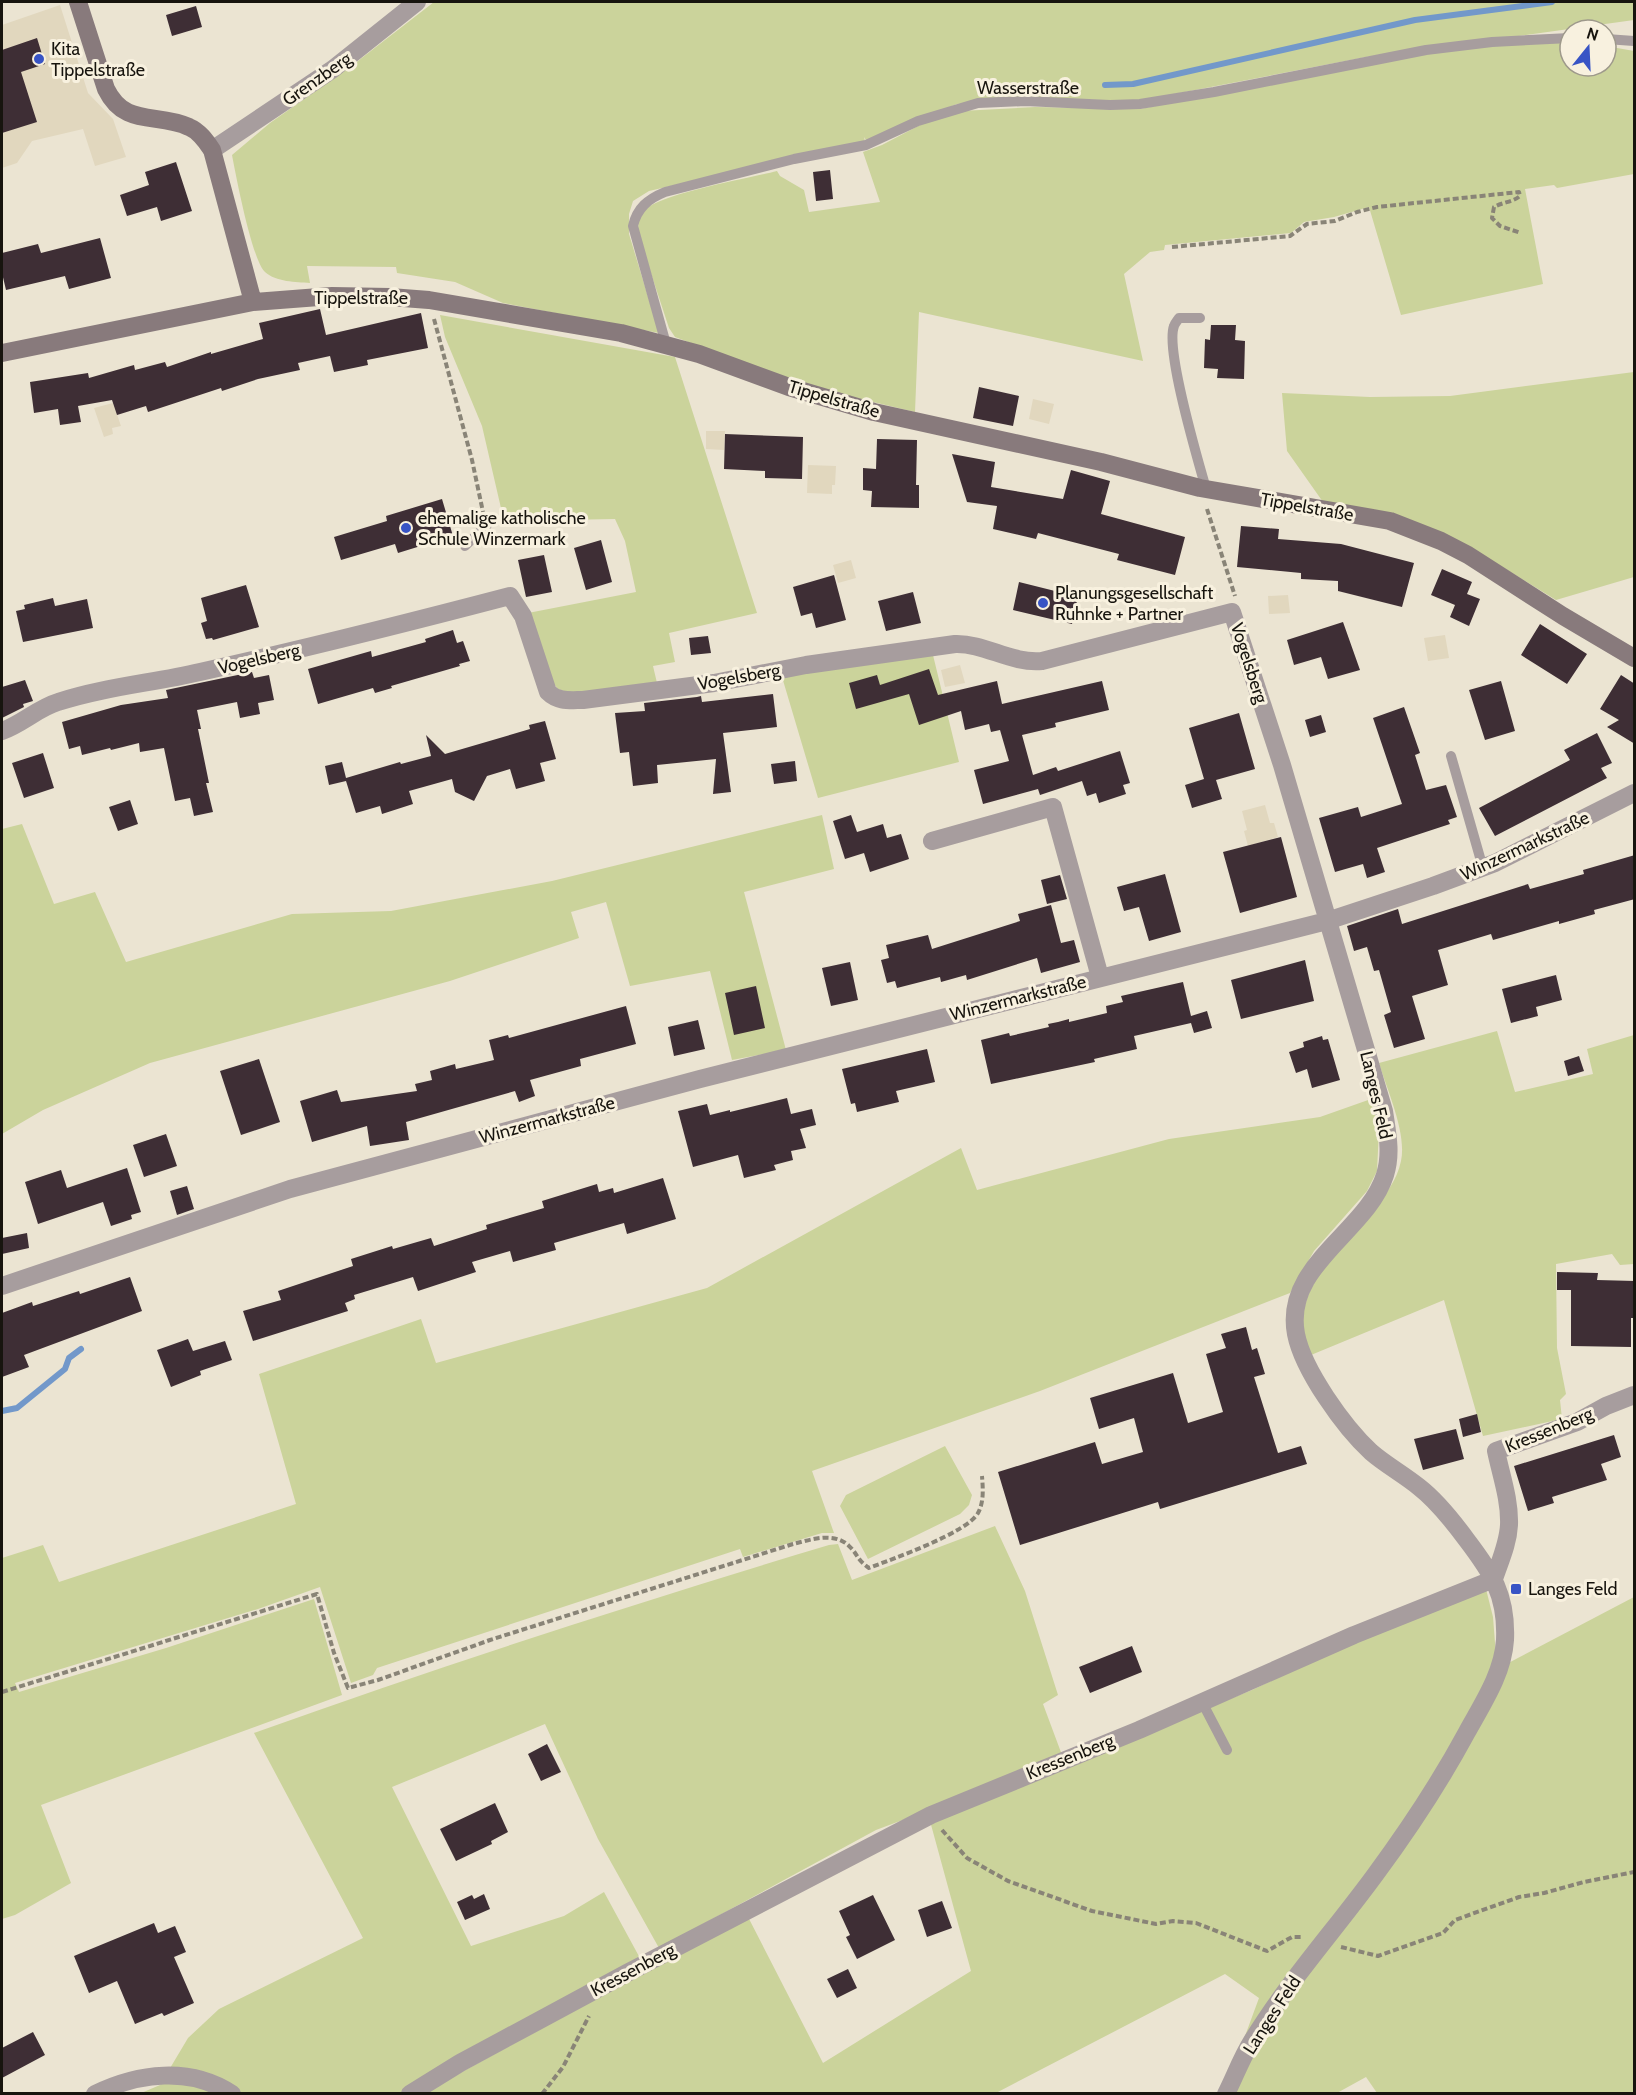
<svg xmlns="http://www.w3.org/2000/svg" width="1636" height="2095" font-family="Cabin,sans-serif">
<rect width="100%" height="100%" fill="#ebe4d2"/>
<path fill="#e1d7be" d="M 60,5 L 88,93 L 113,119 L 126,157 L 95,166 L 83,129 L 32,141 L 17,163 L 2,168 L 2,25 Z
M 1033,399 L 1054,404 L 1049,424 L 1029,419 Z
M 113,403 L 121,426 L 112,428 L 113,434 L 104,437 L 94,408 Z
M 706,431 L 725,431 L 724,450 L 706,449 Z
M 808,465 L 836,466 L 835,485 L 832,485 L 832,494 L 807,493 Z
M 851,560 L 856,578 L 838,583 L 833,565 Z
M 1288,595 L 1290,613 L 1269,614 L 1268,596 Z
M 1445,635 L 1449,658 L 1428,661 L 1424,638 Z
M 960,665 L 965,683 L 945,687 L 941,670 Z
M 1265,805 L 1270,823 L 1274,823 L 1278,837 L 1248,846 L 1244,831 L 1247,830 L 1242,811 Z"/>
<path fill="#cbd39b" d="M 434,2 L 1634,2 L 1634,20 L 1366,57 L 1138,101 L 1023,98 L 957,104 L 866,140 L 864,137 L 865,141 L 649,191 L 633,201 L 629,214 L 629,234 L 659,333 L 503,303 L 455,282 L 397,273 L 396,267 L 307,266 L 310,283 C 296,282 276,282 265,272 C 252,260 236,176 232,155 L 270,123 L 354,64 Z
M 1533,43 L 1570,43 L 1570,66 L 1606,66 L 1606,46 L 1634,51 L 1634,174 L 1557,188 L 1554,185 L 1525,189 L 1543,284 L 1401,315 L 1369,207 L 1334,217 L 1304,222 L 1291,233 L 1165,245 L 1164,250 L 1150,252 L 1124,274 L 1143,361 L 919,312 L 915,412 L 806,386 L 675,337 L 669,328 L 638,234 C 638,224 638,216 646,209 C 664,193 750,178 777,171 L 780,176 L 804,190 L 809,212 L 880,202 L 863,152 L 882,145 L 922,124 L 961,111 L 1035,107 L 1140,109 L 1422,54 L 1492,46 Z
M 440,315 L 675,357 L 757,613 L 669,633 L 675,662 L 653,666 L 657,683 L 575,695 L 558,689 L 550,679 L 528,613 L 636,592 L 625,541 L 615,519 L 504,521 L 482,426 L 445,337 Z
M 1634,372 L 1634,577 L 1556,600 L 1483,555 L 1323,502 L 1287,451 L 1282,393 L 1370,397 L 1450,396 Z
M 932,651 L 959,762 L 818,798 L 782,677 Z
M 822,815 L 834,869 L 744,892 L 786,1050 L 732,1060 L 710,971 L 630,986 L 606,902 L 571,912 L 579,938 L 450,981 L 150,1063 L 43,1110 L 2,1134 L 2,829 L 22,824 L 54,904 L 95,892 L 126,962 L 292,914 L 391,911 L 552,881 Z
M 1497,1031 L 1515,1092 L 1593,1074 L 1587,1049 L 1634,1035 L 1634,1264 L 1620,1265 L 1612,1254 L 1556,1264 L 1557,1348 L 1566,1394 L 1560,1400 L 1562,1419 L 1483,1436 L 1444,1300 L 1311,1355 C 1307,1345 1303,1334 1303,1324 C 1301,1281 1348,1239 1374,1209 C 1386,1194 1397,1180 1401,1161 C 1407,1133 1387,1090 1379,1063 Z
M 1371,1099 L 1379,1130 L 1377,1171 L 1367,1191 L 1314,1251 L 1290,1293 L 1040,1391 L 812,1471 L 834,1533 L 822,1533 L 743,1557 L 740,1549 L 377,1668 L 373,1675 L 351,1683 L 320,1587 L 258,1609 L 15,1683 L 19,1692 L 166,1648 L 314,1599 L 342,1695 L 41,1805 L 71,1883 L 15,1915 L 2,1919 L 2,1558 L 43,1545 L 59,1582 L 296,1504 L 259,1374 L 421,1319 L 436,1363 L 707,1288 L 961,1148 L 977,1190 L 1169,1139 L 1320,1117 Z
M 945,1446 L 972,1495 L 969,1505 L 960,1514 L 868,1559 L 840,1506 L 846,1495 Z
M 995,1526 L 1025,1591 L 1058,1695 L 1043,1704 L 1062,1755 L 924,1812 L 876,1830 L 659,1948 L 598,1839 L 545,1724 L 392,1787 L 471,1946 L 564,1916 L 604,1892 L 641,1960 L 402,2093 L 139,2094 L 160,2085 L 188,2038 L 219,2009 L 363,1938 L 254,1733 C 444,1665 636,1603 829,1545 L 838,1544 L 852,1580 Z
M 1486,1589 L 1493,1617 L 1497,1669 L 1634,1597 L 1634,2093 L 1377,2093 L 1366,2077 L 1337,2093 L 1224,2093 L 1259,1998 L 1225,1974 L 996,2093 L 422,2094 L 747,1915 L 823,2063 L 971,1971 L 930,1821 L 1252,1690 L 1384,1627 Z"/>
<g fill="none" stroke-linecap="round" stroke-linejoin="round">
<path stroke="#7298ca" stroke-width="6" d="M 1105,85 L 1133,84 L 1415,20 L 1552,2
M 2,1411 L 17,1408 L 65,1369 L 69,1358 L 81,1349"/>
</g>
<path fill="#3e2e35" d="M 196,6 L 202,27 L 172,36 L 166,15 Z
M 37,38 L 45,64 L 21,72 L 37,122 L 2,133 L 2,50 Z
M 176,162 L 192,211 L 161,221 L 157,207 L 127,216 L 120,195 L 149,185 L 145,172 Z
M 830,170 L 833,199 L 816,201 L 813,172 Z
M 100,238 L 111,278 L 69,289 L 65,276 L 6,290 L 2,273 L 2,253 L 38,244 L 41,253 Z
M 320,309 L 326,335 L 421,313 L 428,348 L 367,360 L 368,365 L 334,372 L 330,356 L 298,363 L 300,370 L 258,379 L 222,391 L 221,388 L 148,412 L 146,406 L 117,415 L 112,400 L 78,406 L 81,422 L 60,425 L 58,409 L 34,413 L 30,382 L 88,373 L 89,378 L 134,365 L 135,370 L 165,362 L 167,367 L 211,352 L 211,354 L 263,339 L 259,323 Z
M 1211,325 L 1236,325 L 1235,340 L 1245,341 L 1244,379 L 1217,378 L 1218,369 L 1204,368 L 1205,339 L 1210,340 Z
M 979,387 L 1019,396 L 1013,426 L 973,418 Z
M 725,434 L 803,437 L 802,479 L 765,478 L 765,471 L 724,469 Z
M 877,439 L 917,440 L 916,485 L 919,485 L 919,508 L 871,507 L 872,491 L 863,490 L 863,468 L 876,469 Z
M 952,454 L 995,462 L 991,487 L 1063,499 L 1071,470 L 1110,481 L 1101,514 L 1185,537 L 1175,575 L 1117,560 L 1119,554 L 1038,533 L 1036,539 L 993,529 L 997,506 L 967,502 Z
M 442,499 L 453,536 L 398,553 L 395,544 L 341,560 L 334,537 L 387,521 L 386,516 Z
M 1241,526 L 1279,529 L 1278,539 L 1341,544 L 1414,563 L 1402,607 L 1338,591 L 1338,581 L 1301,579 L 1301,573 L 1237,567 Z
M 601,540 L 612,582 L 586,590 L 574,548 Z
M 544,555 L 552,592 L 526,597 L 518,560 Z
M 1442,569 L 1472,582 L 1467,594 L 1480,599 L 1469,626 L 1450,617 L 1455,605 L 1431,595 Z
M 834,575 L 846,620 L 816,628 L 812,613 L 801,616 L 793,587 Z
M 1019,582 L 1071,595 L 1070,600 L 1077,601 L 1072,624 L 1013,610 Z
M 246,585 L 259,627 L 213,640 L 212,638 L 206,639 L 201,623 L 207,621 L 201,598 Z
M 913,592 L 921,623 L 886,631 L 878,601 Z
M 53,598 L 55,606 L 87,599 L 93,628 L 23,642 L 16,611 L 25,609 L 24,605 Z
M 1343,622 L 1360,670 L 1328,679 L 1321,657 L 1294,665 L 1287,640 Z
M 1540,624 L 1587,654 L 1567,684 L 1521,655 Z
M 453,630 L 457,643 L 463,641 L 470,661 L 459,664 L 460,666 L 391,686 L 392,688 L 375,693 L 373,688 L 318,704 L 308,669 L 371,651 L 372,657 L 426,642 L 425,639 Z
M 708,636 L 711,653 L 691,655 L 689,638 Z
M 929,669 L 938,695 L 997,681 L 1002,704 L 1102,681 L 1109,710 L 1055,723 L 1056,727 L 1022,735 L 1033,775 L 1056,767 L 1058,771 L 1120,751 L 1130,783 L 1123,785 L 1126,794 L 1099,803 L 1096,793 L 1087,796 L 1082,781 L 1040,795 L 1038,789 L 983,804 L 974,770 L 1009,761 L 1000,730 L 991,732 L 989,724 L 965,730 L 961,711 L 919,725 L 909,694 L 856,709 L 849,683 L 877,675 L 880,685 Z
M 252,672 L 254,678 L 269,675 L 274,700 L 258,703 L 260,714 L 240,718 L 237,702 L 197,710 L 201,729 L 198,729 L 209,783 L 206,783 L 213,812 L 194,816 L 190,798 L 175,801 L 164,748 L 140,752 L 139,743 L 111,750 L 110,748 L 82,755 L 80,746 L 69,749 L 62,722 L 121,705 L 168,698 L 166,690 Z
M 1621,675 L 1635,684 L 1635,744 L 1607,727 L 1619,720 L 1600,709 Z
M 25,680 L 33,701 L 23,704 L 24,707 L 2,718 L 2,687 Z
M 1501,681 L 1515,731 L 1485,740 L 1469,690 Z
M 773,694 L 777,727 L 723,733 L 731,792 L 713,794 L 716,759 L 657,765 L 658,783 L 633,786 L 629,752 L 620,753 L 615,713 L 645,711 L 644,703 L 697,697 L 701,696 L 702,702 Z
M 1404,707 L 1420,753 L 1415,755 L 1426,790 L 1446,785 L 1457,817 L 1448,820 L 1450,824 L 1377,848 L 1385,872 L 1367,878 L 1363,864 L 1335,872 L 1319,818 L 1358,807 L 1361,817 L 1402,804 L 1373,718 Z
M 1239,713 L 1255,769 L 1216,780 L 1222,799 L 1192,808 L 1185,785 L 1204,779 L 1189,728 Z
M 1321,715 L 1326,732 L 1310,737 L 1305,720 Z
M 545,721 L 556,759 L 540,763 L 545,781 L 516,789 L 510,769 L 487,776 L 474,801 L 455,792 L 452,779 L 409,791 L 413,804 L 382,814 L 380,806 L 356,813 L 346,781 L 329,785 L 325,766 L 342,762 L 346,778 L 400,762 L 401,764 L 431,756 L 426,735 L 445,754 L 530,729 L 529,725 Z
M 1597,733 L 1612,763 L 1601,768 L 1607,778 L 1495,836 L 1479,808 L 1570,760 L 1564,750 Z
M 43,753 L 54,788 L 24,798 L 12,763 Z
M 795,761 L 797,781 L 774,784 L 771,764 Z
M 130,800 L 138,824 L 118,831 L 109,807 Z
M 851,815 L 857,832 L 883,824 L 887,838 L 901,834 L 909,859 L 870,872 L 864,853 L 845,859 L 833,821 Z
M 1281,837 L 1297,897 L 1240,913 L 1223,852 Z
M 1635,855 L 1635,899 L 1594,910 L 1595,914 L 1559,924 L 1559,921 L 1493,940 L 1491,934 L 1438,950 L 1448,985 L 1412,996 L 1425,1039 L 1394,1048 L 1384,1015 L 1391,1012 L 1379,970 L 1374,971 L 1367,947 L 1354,951 L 1347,926 L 1398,909 L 1402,924 L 1528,884 L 1530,889 L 1584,874 L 1583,870 Z
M 1165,874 L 1181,932 L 1149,941 L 1139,907 L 1124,911 L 1117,887 Z
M 1060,875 L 1067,899 L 1047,904 L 1041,880 Z
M 1051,905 L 1061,943 L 1074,940 L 1080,962 L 1041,973 L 1037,958 L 967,980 L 966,975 L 941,982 L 940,977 L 897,988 L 895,981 L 887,983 L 881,960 L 889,958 L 886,945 L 928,935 L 932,949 L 1020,921 L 1018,914 Z
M 1305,960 L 1314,1001 L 1241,1019 L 1231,980 Z
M 850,962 L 858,1000 L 831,1006 L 822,968 Z
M 1556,975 L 1562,1000 L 1536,1007 L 1538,1016 L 1511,1023 L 1502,989 Z
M 1183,982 L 1191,1016 L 1207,1011 L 1212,1028 L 1194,1033 L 1191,1023 L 1134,1036 L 1137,1049 L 1094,1059 L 1095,1062 L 991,1084 L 981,1040 L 1009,1033 L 1010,1036 L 1049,1027 L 1048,1024 L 1058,1022 L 1069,1019 L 1069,1022 L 1107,1013 L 1106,1006 L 1123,1002 L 1121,996 Z
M 756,986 L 765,1028 L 734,1035 L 725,993 Z
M 626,1006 L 636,1044 L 580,1059 L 581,1066 L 530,1080 L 535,1096 L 519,1102 L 515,1091 L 406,1122 L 409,1140 L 370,1146 L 367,1126 L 312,1142 L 300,1101 L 337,1090 L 341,1102 L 417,1091 L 415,1084 L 432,1080 L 430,1071 L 455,1064 L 456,1069 L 494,1060 L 489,1040 L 508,1035 L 509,1038 Z
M 698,1020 L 705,1049 L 674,1056 L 668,1027 Z
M 1322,1036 L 1323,1040 L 1328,1039 L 1340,1080 L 1312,1088 L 1307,1069 L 1296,1073 L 1289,1052 L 1304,1047 L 1303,1042 Z
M 927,1049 L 935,1082 L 896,1091 L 899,1102 L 857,1112 L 855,1103 L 851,1104 L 842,1069 Z
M 1579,1056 L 1584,1071 L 1568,1076 L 1564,1061 Z
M 259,1059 L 280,1122 L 241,1135 L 220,1071 Z
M 787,1098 L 791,1114 L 812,1109 L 816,1125 L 800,1129 L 806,1148 L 791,1151 L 793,1160 L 774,1165 L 776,1170 L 744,1178 L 738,1155 L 693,1167 L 678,1111 L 707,1104 L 710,1115 L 730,1110 L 730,1112 Z
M 166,1134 L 177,1166 L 144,1177 L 133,1145 Z
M 127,1168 L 141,1212 L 131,1215 L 132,1219 L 111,1226 L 103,1202 L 38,1224 L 25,1182 L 61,1170 L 67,1188 Z
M 663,1178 L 676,1219 L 627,1234 L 624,1223 L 554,1243 L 556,1250 L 513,1262 L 510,1251 L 472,1262 L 476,1272 L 418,1291 L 413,1277 L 354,1295 L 355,1299 L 345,1303 L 348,1311 L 253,1341 L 243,1311 L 281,1300 L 278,1291 L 353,1266 L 351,1259 L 392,1246 L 393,1249 L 431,1238 L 434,1246 L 487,1229 L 486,1225 L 544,1208 L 542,1201 L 597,1184 L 599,1192 L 613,1188 L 614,1193 Z
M 187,1186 L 194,1209 L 177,1215 L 170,1191 Z
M 27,1233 L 29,1248 L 2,1254 L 2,1238 Z
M 1557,1272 L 1598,1273 L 1597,1280 L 1635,1281 L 1635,1318 L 1631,1318 L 1631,1347 L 1571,1346 L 1571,1290 L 1557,1290 Z
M 130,1277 L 142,1311 L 24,1355 L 29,1367 L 2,1377 L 2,1313 L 32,1302 L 33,1306 L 79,1291 L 80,1294 Z
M 1246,1327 L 1252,1350 L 1257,1348 L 1265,1374 L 1254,1377 L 1278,1453 L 1301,1446 L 1307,1464 L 1160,1509 L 1158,1502 L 1020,1545 L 998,1472 L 1095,1442 L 1102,1464 L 1143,1452 L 1134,1418 L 1099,1429 L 1090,1398 L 1173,1373 L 1188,1423 L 1223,1412 L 1206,1354 L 1226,1348 L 1221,1334 Z
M 188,1339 L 193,1351 L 225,1341 L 232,1360 L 200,1371 L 201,1375 L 171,1387 L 157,1350 Z
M 1477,1414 L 1481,1432 L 1463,1437 L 1459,1419 Z
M 1456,1429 L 1464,1459 L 1423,1470 L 1414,1439 Z
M 1614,1435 L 1621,1457 L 1601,1464 L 1607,1480 L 1552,1497 L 1554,1503 L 1528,1511 L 1514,1466 Z
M 1132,1646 L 1142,1672 L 1090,1693 L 1079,1667 Z
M 547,1744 L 561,1772 L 541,1781 L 528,1754 Z
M 495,1803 L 508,1832 L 491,1841 L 492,1844 L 456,1861 L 440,1829 Z
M 484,1894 L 490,1909 L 465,1920 L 457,1902 L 472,1895 L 474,1899 Z
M 873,1895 L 895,1940 L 857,1959 L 846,1937 L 850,1935 L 839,1911 Z
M 942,1901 L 952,1928 L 927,1937 L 918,1910 Z
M 154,1923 L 158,1933 L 175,1926 L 186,1952 L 174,1957 L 194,2003 L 164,2016 L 162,2013 L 135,2024 L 117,1981 L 89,1993 L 74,1956 Z
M 848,1969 L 857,1988 L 837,1998 L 827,1979 Z
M 33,2032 L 45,2055 L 2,2078 L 2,2048 Z"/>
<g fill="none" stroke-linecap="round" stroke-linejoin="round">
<path stroke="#898477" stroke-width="4" stroke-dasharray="6 3" stroke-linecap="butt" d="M 1172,247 L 1290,236 L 1307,224 L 1335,221 L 1357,212 L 1377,207 L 1519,192 L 1520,196 C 1513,202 1503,202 1494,207 L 1492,218 L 1500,226 L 1521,233
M 434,319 L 472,460 L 483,512
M 1207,509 L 1235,596
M 2,1692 L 317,1594 L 334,1653 L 348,1688 L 378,1680 L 490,1640 L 793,1544 C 810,1540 834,1531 849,1546 C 858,1554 856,1559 869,1568 C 892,1559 967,1533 978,1513 C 984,1502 983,1489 982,1476
M 942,1830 L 967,1858 L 1008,1881 L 1092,1911 L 1156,1924 L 1173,1921 L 1196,1923 L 1267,1951 L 1292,1937 L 1302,1937
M 1341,1947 L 1378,1956 L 1443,1933 L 1455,1920 L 1519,1897 L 1544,1893 L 1584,1882 L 1634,1872
M 542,2094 L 563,2067 L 589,2016"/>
<path stroke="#a79d9e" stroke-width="10" d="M 1606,39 L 1634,41
M 1200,318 L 1179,318 C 1177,321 1175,323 1174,326 C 1165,350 1198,460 1206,489
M 666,344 L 633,226 C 637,208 648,199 665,192 L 794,159 L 866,145 L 918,121 L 978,103 L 1025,101 L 1110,105 L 1140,104 L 1214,92 L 1426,50 L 1492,42 L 1570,38
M 465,546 L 487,525
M 1451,756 L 1483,868
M 1202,1702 L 1227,1750"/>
<path stroke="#a79d9e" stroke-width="18" d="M 212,150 L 333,69 L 417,2
M 2,731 C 22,724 38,708 58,702 C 104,687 153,683 200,672 C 304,649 407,623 510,596 L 523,616 L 548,692 C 558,702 570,700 583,700 L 714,683 L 806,665 L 955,644 C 985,643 1011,664 1042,661 L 1232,612 L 1282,765 L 1384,1111 C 1387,1132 1392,1153 1385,1175 C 1367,1232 1283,1265 1296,1334 C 1303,1370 1344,1427 1371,1452 C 1386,1465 1403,1474 1419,1487 C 1437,1501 1452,1520 1466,1539 C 1492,1573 1507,1595 1505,1640 C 1503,1673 1483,1703 1467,1732 C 1440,1782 1409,1829 1375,1875 C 1334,1931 1288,1982 1252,2041 C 1242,2057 1235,2076 1226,2094
M 932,841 L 1053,807 L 1100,977
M 2,1286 L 290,1189 L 700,1079 L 1327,921 L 1433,886 L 1495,863 L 1634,793
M 95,2094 C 138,2073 190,2066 232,2094
M 410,2094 L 460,2063 L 627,1973 L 931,1815 L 1139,1730 L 1354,1635 L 1494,1579 C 1500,1561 1508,1544 1509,1525 C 1510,1500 1501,1475 1496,1451 L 1577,1422 L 1606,1406 L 1634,1395"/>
<path stroke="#887a7c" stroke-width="18" d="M 78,2 L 106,89 C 125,128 157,112 189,127 C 199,131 206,141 212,150 L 253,302
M 2,353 L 253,302 L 332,296 L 390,297 L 429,300 L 621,333 L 699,354 L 789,387 L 874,412 L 1101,462 L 1200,488 L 1390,521 L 1441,541 L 1468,555 L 1563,616 L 1634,658"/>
</g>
<g fill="#3854c5" stroke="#f8f1df" stroke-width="2">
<circle cx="39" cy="59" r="6"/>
<circle cx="406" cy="528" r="6"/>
<circle cx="1043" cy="603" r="6"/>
<rect x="1510" y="1583" width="12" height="12" rx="3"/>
</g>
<g text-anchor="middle" stroke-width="6" stroke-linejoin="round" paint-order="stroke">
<g font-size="18" fill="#17140e" stroke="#f8f1df" text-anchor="start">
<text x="51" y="55">Kita<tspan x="51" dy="21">Tippelstraße</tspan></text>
<text x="418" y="524">ehemalige katholische<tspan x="418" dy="21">Schule Winzermark</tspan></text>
<text x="1055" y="599">Planungsgesellschaft<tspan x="1055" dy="21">Ruhnke + Partner</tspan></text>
<text x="1528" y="1595">Langes Feld</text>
</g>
<g font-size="18" fill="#17140e" stroke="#f8f1df">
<text transform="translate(317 79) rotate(-35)" y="6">Grenzberg</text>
<text x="1028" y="94">Wasserstraße</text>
<text x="361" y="304">Tippelstraße</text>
<text transform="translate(834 399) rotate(16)" y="6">Tippelstraße</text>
<text transform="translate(1307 507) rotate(10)" y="6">Tippelstraße</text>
<text transform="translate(259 659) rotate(-13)" y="6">Vogelsberg</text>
<text transform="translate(1249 663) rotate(72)" y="6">Vogelsberg</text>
<text transform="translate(739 677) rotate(-10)" y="6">Vogelsberg</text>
<text transform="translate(1525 846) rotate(-25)" y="6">Winzermarkstraße</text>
<text transform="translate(1018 998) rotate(-14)" y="6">Winzermarkstraße</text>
<text transform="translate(1376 1095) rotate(77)" y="6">Langes Feld</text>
<text transform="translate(547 1120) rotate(-15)" y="6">Winzermarkstraße</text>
<text transform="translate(1549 1430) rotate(-22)" y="6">Kressenberg</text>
<text transform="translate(1070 1757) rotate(-22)" y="6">Kressenberg</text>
<text transform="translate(633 1970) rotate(-28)" y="6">Kressenberg</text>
<text transform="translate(1272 2015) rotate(-57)" y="6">Langes Feld</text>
</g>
</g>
<rect width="1636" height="2095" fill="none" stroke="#17140e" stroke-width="6"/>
<g transform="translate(1588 48) rotate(18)"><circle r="28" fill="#f8f1df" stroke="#9e998b" stroke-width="1.5"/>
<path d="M0-4.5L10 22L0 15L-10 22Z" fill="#3854c5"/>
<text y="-9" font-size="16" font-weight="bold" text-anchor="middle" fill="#17140e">N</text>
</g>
</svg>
